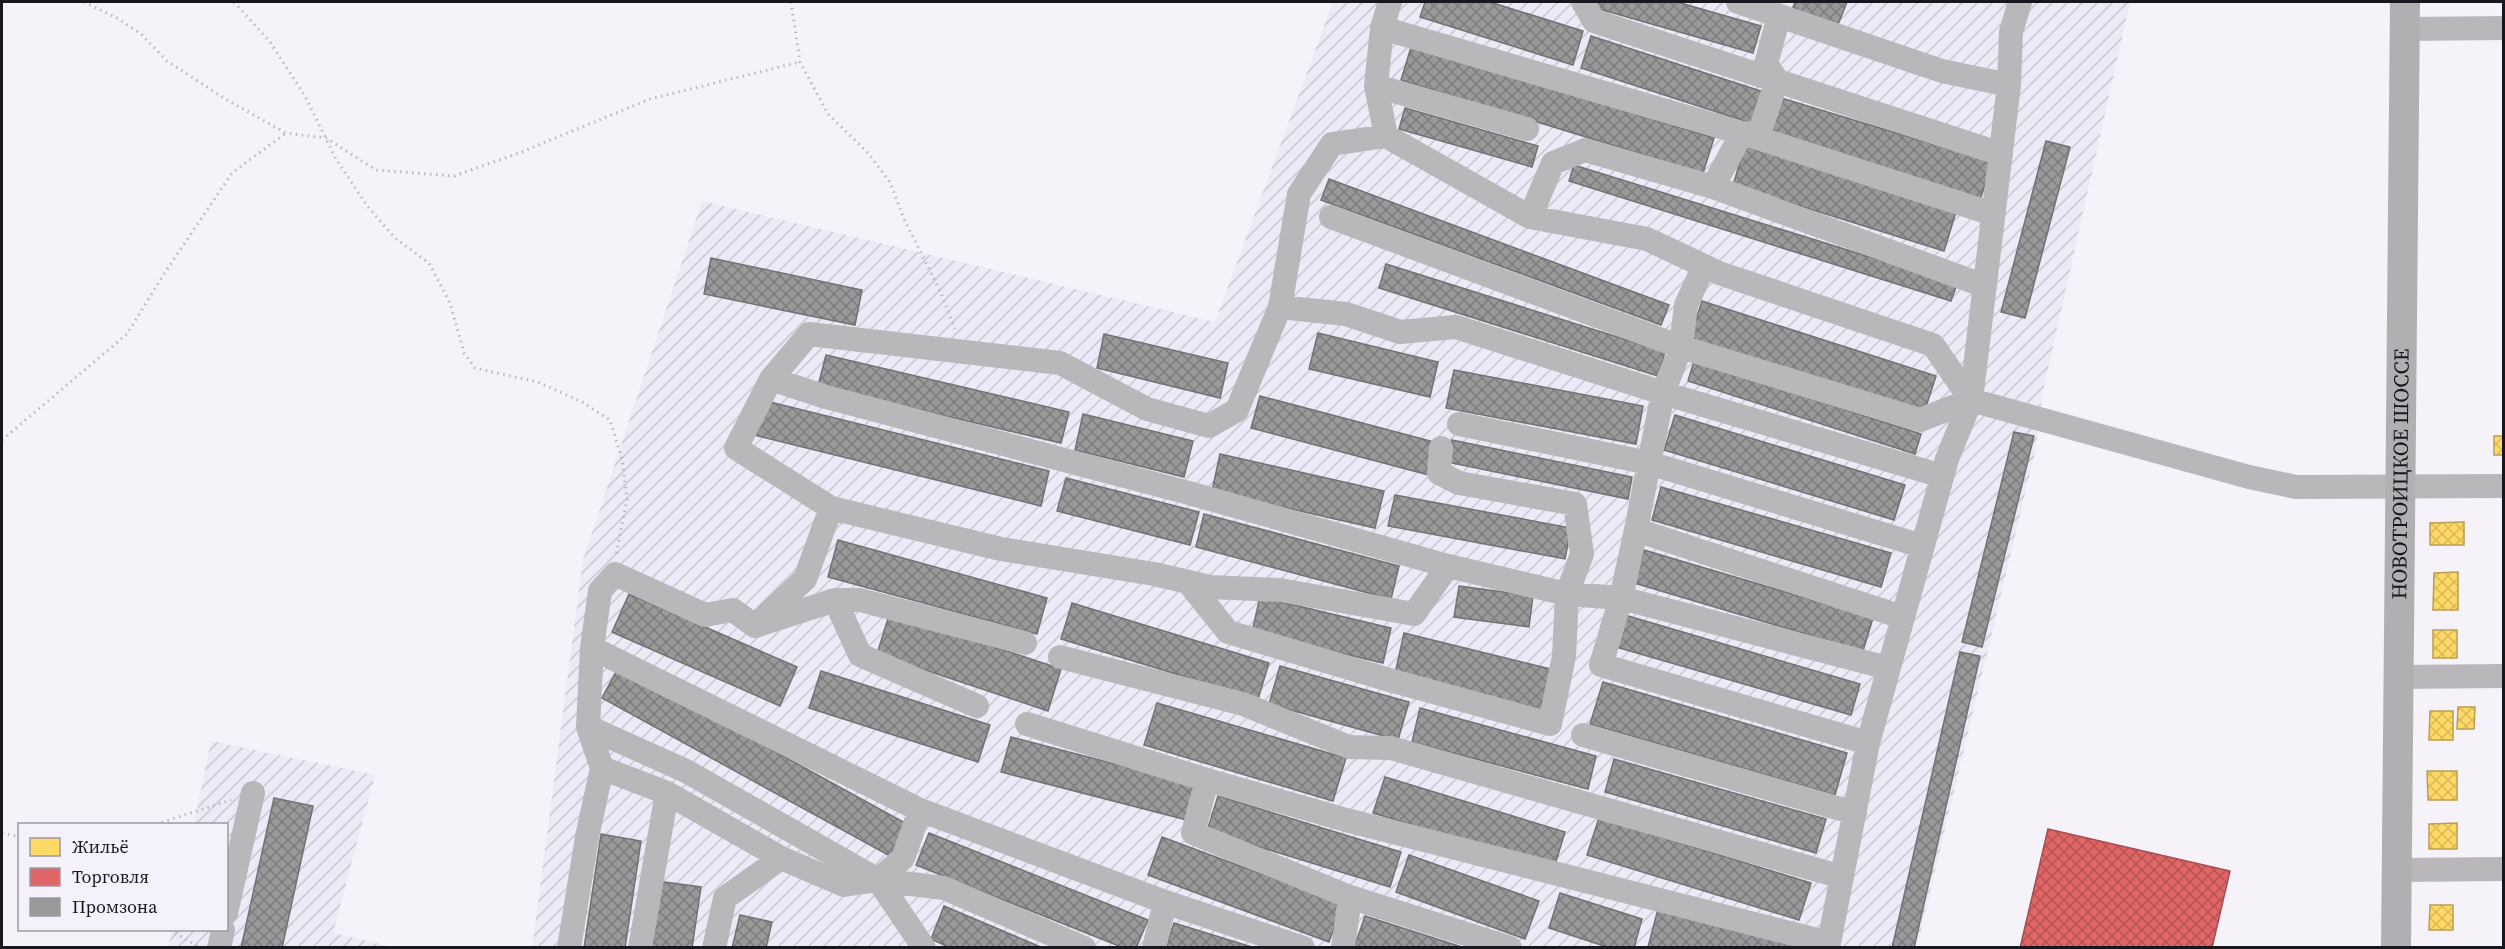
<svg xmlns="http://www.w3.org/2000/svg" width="2505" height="949" font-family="'Source Serif 4',serif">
<defs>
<pattern id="industrial-furrows" width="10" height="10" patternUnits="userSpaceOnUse" patternTransform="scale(1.5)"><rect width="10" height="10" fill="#ede9f7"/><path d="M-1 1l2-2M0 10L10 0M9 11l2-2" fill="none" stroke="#cac7d3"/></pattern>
<pattern id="homes-cross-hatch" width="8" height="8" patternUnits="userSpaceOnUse" patternTransform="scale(1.5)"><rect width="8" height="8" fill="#ffd966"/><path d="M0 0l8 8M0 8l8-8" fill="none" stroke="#daba58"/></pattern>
<pattern id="shops-cross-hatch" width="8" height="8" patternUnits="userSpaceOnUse" patternTransform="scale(1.5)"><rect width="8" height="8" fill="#e06666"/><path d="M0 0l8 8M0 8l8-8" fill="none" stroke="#b55353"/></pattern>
<pattern id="industry-cross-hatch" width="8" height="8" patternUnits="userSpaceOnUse" patternTransform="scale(1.5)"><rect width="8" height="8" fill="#999"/><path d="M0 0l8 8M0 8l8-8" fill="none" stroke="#7c7c7c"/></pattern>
</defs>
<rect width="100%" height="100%" fill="#f5f3f9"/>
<path fill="url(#industrial-furrows)" d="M 1333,2 L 2130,2 L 2042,396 L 2036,448 L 1917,947 L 532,948 L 583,560 L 702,201 L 1215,322 Z
M 211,741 L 375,775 L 333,933 L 393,947 L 168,948 L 172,930 L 226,930 L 226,824 L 194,824 Z"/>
<path fill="url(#homes-cross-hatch)" stroke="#ba9e51" stroke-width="1.5" d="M 2494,436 L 2504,436 L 2504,455 L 2494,455 Z
M 2464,522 L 2464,545 L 2430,545 L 2430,523 Z
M 2458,572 L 2458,610 L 2433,610 L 2434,573 Z
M 2433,630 L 2457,630 L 2457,658 L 2433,658 Z
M 2458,707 L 2475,707 L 2474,729 L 2457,729 Z
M 2430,711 L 2453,711 L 2453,740 L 2429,740 Z
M 2427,771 L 2457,771 L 2457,800 L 2428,800 Z
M 2457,823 L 2457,849 L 2429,849 L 2429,824 Z
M 2430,905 L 2453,905 L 2453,930 L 2429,930 Z"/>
<path fill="url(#shops-cross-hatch)" stroke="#a44e51" stroke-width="1.5" d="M 2048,829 L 2230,871 L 2212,948 L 2020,948 Z"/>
<path fill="url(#industry-cross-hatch)" stroke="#727274" stroke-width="1.5" d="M 1425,2 L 1490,2 L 1583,31 L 1573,65 L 1420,17 Z
M 1593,2 L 1677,2 L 1761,26 L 1753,53 L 1592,7 Z
M 1795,2 L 1847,2 L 1837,27 L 1792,10 Z
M 1591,36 L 1767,93 L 1757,125 L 1581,68 Z
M 1412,44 L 1714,138 L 1703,173 L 1401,80 Z
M 1778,97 L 1992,162 L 1980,200 L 1767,135 Z
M 1405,108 L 1538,146 L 1532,167 L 1399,129 Z
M 2046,141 L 2070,147 L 2025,318 L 2001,312 Z
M 1745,146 L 1956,212 L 1944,251 L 1733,185 Z
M 1574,165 L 1957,284 L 1951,301 L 1569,181 Z
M 1329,179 L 1669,305 L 1661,325 L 1321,200 Z
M 711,258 L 862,290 L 855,325 L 704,294 Z
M 1386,264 L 1665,352 L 1658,376 L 1379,288 Z
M 1702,301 L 1936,376 L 1924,413 L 1690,338 Z
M 1318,333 L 1438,362 L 1430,397 L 1309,369 Z
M 1104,334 L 1228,363 L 1220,398 L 1097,368 Z
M 826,355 L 1069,412 L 1061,443 L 818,386 Z
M 1694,361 L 1921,434 L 1915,454 L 1688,381 Z
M 1454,370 L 1643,406 L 1636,444 L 1446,408 Z
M 1260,396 L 1438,443 L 1429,475 L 1251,428 Z
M 762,400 L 1049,471 L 1041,506 L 754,435 Z
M 1083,414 L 1193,441 L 1184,477 L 1075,450 Z
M 1675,415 L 1905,485 L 1894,520 L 1664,450 Z
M 2014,432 L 2034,436 L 1982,647 L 1962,642 Z
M 1452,440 L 1632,477 L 1628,499 L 1447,462 Z
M 1220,454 L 1384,491 L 1375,528 L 1212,491 Z
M 1066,478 L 1199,512 L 1190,545 L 1057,511 Z
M 1661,487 L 1891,553 L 1881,587 L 1652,520 Z
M 1395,495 L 1571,528 L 1565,559 L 1388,526 Z
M 1204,514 L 1399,566 L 1391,599 L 1196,547 Z
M 838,540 L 1047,598 L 1037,634 L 828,577 Z
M 1644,550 L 1873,618 L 1863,651 L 1634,583 Z
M 1459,586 L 1533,596 L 1529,627 L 1454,617 Z
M 629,594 L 797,667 L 780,706 L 612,632 Z
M 1260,597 L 1391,628 L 1383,663 L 1252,632 Z
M 1072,603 L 1269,663 L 1258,699 L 1061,639 Z
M 890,612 L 1061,669 L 1048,711 L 877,654 Z
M 1618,613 L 1860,684 L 1851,715 L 1609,645 Z
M 1404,633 L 1559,671 L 1549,712 L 1395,674 Z
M 1960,652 L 1980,656 L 1914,948 L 1892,948 Z
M 619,666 L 907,824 L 890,856 L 602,698 Z
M 1280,666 L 1409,702 L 1398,740 L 1269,704 Z
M 821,671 L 990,725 L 978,762 L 809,708 Z
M 1603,682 L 1847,753 L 1835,795 L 1590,724 Z
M 1157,703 L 1346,758 L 1333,801 L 1144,745 Z
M 1420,708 L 1596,756 L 1588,789 L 1412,742 Z
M 1011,737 L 1196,785 L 1187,820 L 1001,772 Z
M 1614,759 L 1826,819 L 1816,853 L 1605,792 Z
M 1385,777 L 1565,832 L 1554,868 L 1373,813 Z
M 1218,796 L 1401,852 L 1390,887 L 1207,831 Z
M 274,798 L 313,806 L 282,948 L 241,948 Z
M 1599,818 L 1811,883 L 1799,920 L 1587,855 Z
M 929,833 L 1148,920 L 1136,948 L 1124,948 L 916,865 Z
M 601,834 L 641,841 L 625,948 L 584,948 Z
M 1162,837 L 1343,904 L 1329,942 L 1148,875 Z
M 1409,855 L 1539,901 L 1525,939 L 1396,892 Z
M 657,881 L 701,887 L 692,948 L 648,948 Z
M 1560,893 L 1642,919 L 1634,948 L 1610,948 L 1549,928 Z
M 944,906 L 1043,948 L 951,948 L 931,939 Z
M 1658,909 L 1797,944 L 1796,948 L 1648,947 Z
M 740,915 L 772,922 L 766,948 L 732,948 Z
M 1365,916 L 1465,948 L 1354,948 Z
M 1174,923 L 1255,948 L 1166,948 Z"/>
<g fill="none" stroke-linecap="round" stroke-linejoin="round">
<path stroke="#bab8bd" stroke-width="3" stroke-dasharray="1.5 4.5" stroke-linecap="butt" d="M 84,2 L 117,18 L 141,34 L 167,61 L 227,100 L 286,133 L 326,138 L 376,170 L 454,176 L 519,153 L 650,99 L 800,62
M 234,2 L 270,42 L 305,96 L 336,159 L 368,207 L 395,238 L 429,263 L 450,303 L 464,353 L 475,368 L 538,382 L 582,402 L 610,420 L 622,459 L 627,499 L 616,555
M 791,2 L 800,62 L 828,114 L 868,153 L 890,182 L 904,219 L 941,293 L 955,329
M 2,440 L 127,334 L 164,274 L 232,173 L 286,133
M 156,824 L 231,800
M 2,833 L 20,837
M 170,930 L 199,947"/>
<path stroke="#b9b7ba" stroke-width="24" d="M 1583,2 L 1594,21 L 2001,154
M 1738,2 L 1942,71 L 2009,85
M 1382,28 L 1742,133 L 1993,214
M 2405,29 L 2504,28
M 1376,86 L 1527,129
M 1386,136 L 1376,86 L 1382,28 L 1390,2
M 1713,187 L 1742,133 L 1759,134 L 1777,80 L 1766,64 L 1779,16
M 1331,217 L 1681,347 L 1920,420 L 1971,400 L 2249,477 L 2296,487 L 2504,486
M 1530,217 L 1553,163 L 1585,150 L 1713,187 L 1985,286
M 1280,307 L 1346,314 L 1400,332 L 1456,327 L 1663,393 L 1681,347 L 1686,305 L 1704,266
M 771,379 L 736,448 L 831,508 L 1001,549 L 1154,574 L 1210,587 L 1280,590 L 1414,614 L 1448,566 L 1567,594 L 1621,598 L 1888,668
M 1971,400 L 2009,85 L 2011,32 L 2020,2
M 1459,424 L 1649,463 L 1663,393 L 1942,476
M 1636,530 L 1649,463 L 1922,546
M 1448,566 L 1189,493 L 826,397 L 771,379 L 809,334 L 1060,363 L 1147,409 L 1209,426 L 1237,410 L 1280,307 L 1299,194 L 1332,144 L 1386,136 L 1530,217 L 1647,239 L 1719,273 L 1933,345 L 1971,400 L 1947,459 L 1868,743
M 1188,582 L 1228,632 L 1393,681 L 1550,724 L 1564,656 L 1567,594 L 1582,554 L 1575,504 L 1459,483 L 1439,473 L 1441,448
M 835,600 L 860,600 L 1025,643
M 761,620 L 805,579 L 831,508
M 592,648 L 920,810 L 1165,902 L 1303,948
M 1060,657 L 1243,704 L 1349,747 L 1391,748 L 1842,877
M 2397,677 L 2504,676
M 1027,724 L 1207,780 L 1193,833 L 1350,897 L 1510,948
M 588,727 L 686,771 L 878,880 L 903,858 L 920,810
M 1583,735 L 1855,813
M 602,768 L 667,793 L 781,858 L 725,898 L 714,948
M 1207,780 L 1346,820 L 1829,943
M 781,858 L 844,885 L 878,880 L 924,948
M 2397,870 L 2504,869
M 878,880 L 944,888 L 1084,948
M 226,913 L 253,793
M 219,948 L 223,930
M 569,948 L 587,837 L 602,768 L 588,727 L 592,648 L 600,591 L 615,574 L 705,615 L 733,610 L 755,626 L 835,600 L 860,655 L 977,706
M 640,948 L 667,793
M 1154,948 L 1165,902
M 1343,948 L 1350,897
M 1828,948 L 1868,743 L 1601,665 L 1621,598 L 1636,530 L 1902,617"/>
<path stroke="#b2afb3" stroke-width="30" id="s1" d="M 2396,948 L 2405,2"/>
</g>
<g text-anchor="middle" stroke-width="6" stroke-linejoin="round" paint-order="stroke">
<g font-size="21" fill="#18161f" stroke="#f4f1fb">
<text dy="7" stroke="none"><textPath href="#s1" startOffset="474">НОВОТРОИЦКОЕ ШОССЕ</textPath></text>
</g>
</g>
<rect width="2505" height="949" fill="none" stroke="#18161f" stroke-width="6"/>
<rect x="18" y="823" width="210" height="108" fill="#f4f1fb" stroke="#9c99a3" stroke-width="1.5"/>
<rect x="30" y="838" width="30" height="18" fill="#ffd966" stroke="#9c99a3" stroke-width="1.5"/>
<text x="72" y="853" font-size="18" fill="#18161f">Жильё</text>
<rect x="30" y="868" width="30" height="18" fill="#e06666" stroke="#9c99a3" stroke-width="1.5"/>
<text x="72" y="883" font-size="18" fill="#18161f">Торговля</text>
<rect x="30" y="898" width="30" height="18" fill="#999999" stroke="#9c99a3" stroke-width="1.5"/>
<text x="72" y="913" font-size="18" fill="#18161f">Промзона</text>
</svg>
